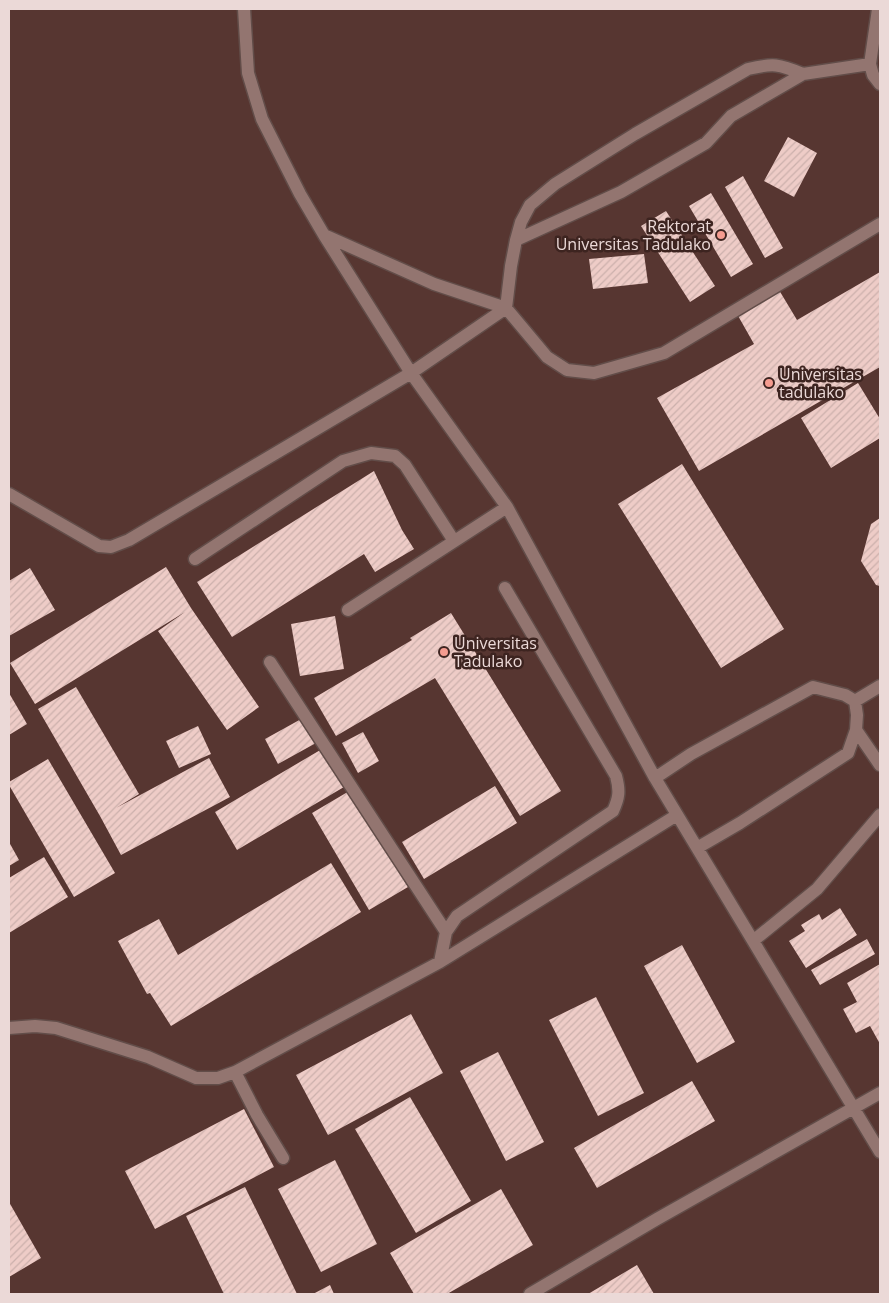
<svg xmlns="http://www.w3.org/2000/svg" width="889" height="1303" font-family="'Open Sans',sans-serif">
<defs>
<pattern id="building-hatch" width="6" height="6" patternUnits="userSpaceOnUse" patternTransform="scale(1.25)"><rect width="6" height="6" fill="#eeccc7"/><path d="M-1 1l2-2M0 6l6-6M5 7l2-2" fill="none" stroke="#ccb0ac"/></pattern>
</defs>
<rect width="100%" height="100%" fill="#482e2a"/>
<path fill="#573631" d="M 9,9 L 880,9 L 880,1294 L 9,1294 Z"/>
<path fill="url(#building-hatch)" d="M 788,137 L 817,153 L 794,197 L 764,181 Z
M 743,176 L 783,248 L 765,258 L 725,187 Z
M 711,193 L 753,264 L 731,277 L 689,206 Z
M 666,211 L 715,286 L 690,302 L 641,226 Z
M 644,254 L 648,283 L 593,289 L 589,259 Z
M 880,272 L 880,367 L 699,471 L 657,398 L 754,344 L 737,314 L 779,290 L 797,320 Z
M 858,383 L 880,419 L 880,438 L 831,468 L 801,418 Z
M 682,464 L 784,629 L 721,668 L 618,504 Z
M 374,471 L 402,530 L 414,549 L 375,572 L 364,554 L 232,637 L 197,582 Z
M 880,518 L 880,586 L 876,585 L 861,561 L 871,524 Z
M 166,567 L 191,608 L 259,707 L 227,730 L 158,631 L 185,612 L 35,704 L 10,663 Z
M 30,568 L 55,610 L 9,636 L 9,581 Z
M 451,613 L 561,791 L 520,816 L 435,678 L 336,736 L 314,698 L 412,640 L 410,638 Z
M 335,616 L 344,669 L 300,676 L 291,624 Z
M 76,687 L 139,794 L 116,808 L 209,758 L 230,797 L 121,855 L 100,816 L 38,709 Z
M 9,693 L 27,724 L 9,735 Z
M 303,718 L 316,743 L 278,764 L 265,739 Z
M 198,726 L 211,754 L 179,768 L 166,741 Z
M 363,732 L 379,761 L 358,773 L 342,743 Z
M 322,749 L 344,787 L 237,850 L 215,812 Z
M 48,759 L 115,873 L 74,897 L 9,785 L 9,782 Z
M 495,786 L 517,823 L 424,879 L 402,842 Z
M 351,790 L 408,887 L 369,910 L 312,813 Z
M 9,842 L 19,860 L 9,866 Z
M 44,857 L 68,897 L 9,933 L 9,878 Z
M 331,863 L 361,912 L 171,1026 L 150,993 L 147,994 L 118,941 L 159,919 L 178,955 Z
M 840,908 L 857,935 L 806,968 L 789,941 L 805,931 L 801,925 L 819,914 L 822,920 Z
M 867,939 L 875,954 L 820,985 L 811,970 Z
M 682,945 L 735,1042 L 697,1063 L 644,966 Z
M 880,964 L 880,1044 L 870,1026 L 856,1033 L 843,1009 L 857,1002 L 847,983 Z
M 596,997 L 644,1093 L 598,1116 L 549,1020 Z
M 411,1014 L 443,1073 L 328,1135 L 296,1075 Z
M 498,1052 L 544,1142 L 506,1161 L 460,1071 Z
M 692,1081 L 715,1121 L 597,1188 L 574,1148 Z
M 410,1097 L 471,1201 L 416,1233 L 355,1129 Z
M 244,1109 L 274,1167 L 155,1229 L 125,1171 Z
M 335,1160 L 377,1244 L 321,1272 L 278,1189 Z
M 245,1187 L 271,1240 L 297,1294 L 224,1294 L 186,1216 Z
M 501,1189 L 533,1245 L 447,1294 L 414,1294 L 390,1253 Z
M 9,1202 L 41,1258 L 9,1277 Z
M 637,1265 L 654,1294 L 588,1294 Z
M 330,1285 L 334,1294 L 313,1294 Z"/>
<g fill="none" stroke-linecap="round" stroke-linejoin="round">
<defs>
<path id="minor" d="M 244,9 L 248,73 L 262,119 L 300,194 L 324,235 L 434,284 L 506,308 L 547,357 L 567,370 L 594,373 L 664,353 L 880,224
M 878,9 L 870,64 L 873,75 L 880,84
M 324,235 L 411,373 L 507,507 L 655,778 L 880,1152
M 516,240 L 521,222 L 530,205 L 555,184 L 635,134 L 748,69 C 773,63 779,64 803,74
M 9,494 L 99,546 L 111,547 L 129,540 L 411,373 L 506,308 L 511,266 L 516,240 L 621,192 L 706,143 L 731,116 L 803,74 L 870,64
M 195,559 L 343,461 L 371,453 L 395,456 L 405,465 L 454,541
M 348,610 L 507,507
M 270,662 L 446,932
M 856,730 L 880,765
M 655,778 L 691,754 L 813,687 L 845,695 L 855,701
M 697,848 L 740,823 L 848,753 L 856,730 L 857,715 L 855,701 L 880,686
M 753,941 L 817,889 L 880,815
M 440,962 L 446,932 L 457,916 L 613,811 C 619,798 620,791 616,776 L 505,588
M 9,1028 L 35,1026 L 56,1028 L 148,1057 L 196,1078 L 218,1078 L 235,1072 L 440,962 L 677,815
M 235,1072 L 257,1115 L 283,1158
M 530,1294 L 657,1219 L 880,1093"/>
</defs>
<use href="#minor" stroke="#624d49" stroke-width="15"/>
<use href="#minor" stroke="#937570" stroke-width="12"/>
</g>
<g fill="#f59c90" stroke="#3d2420" stroke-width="2">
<circle cx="721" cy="235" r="5"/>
<circle cx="769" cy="383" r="5"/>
<circle cx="444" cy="652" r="5"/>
</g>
<g text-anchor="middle" stroke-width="5" stroke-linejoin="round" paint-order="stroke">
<g font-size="16" fill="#ebd9d7" stroke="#3d2420" text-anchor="start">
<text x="711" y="232" text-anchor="end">Rektorat<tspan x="711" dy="18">Universitas Tadulako</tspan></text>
<text x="779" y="380">Universitas<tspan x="779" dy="18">tadulako</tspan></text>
<text x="454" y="649">Universitas<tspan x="454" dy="18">Tadulako</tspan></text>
</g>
</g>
<rect width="889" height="1303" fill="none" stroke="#ebd9d7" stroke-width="20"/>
</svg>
